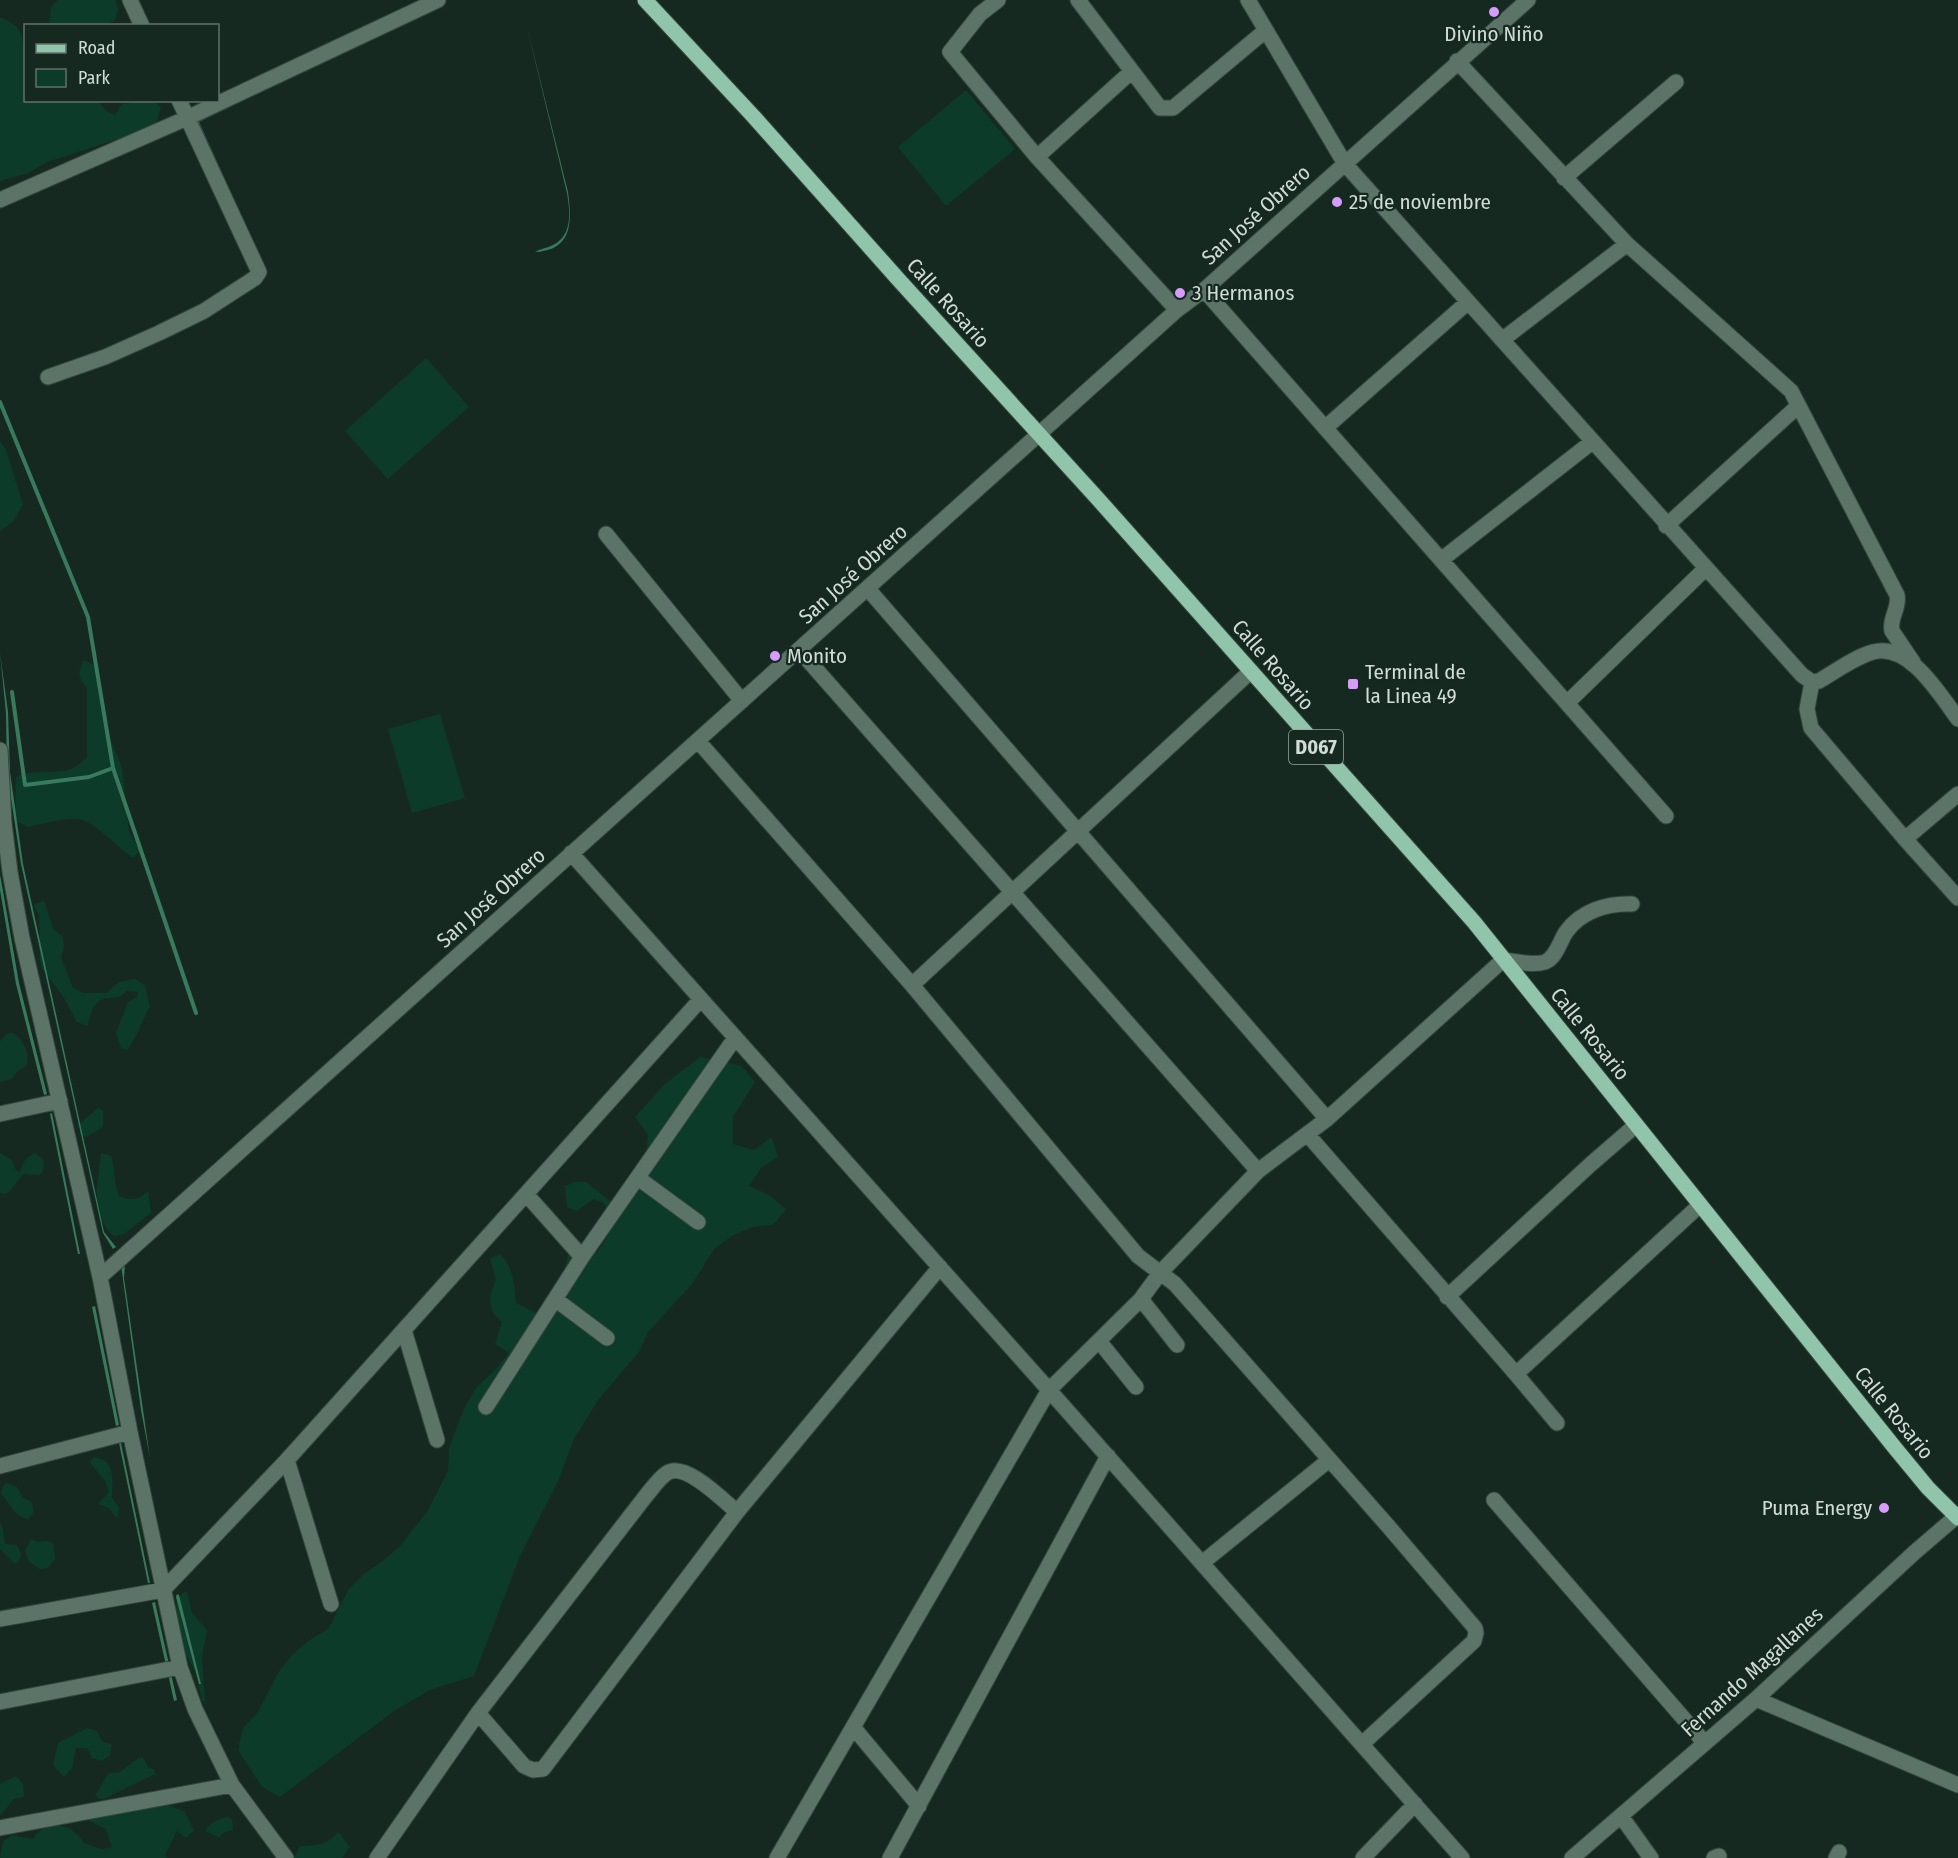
<svg xmlns="http://www.w3.org/2000/svg" width="1958" height="1858" font-family="'Fira Sans Condensed',sans-serif">
<rect width="100%" height="100%" fill="#162920"/>
<path fill="#0c3b29" d="M 58,0 L 115,0 L 118,9 L 115,20 L 106,25 L 49,25 L 51,7 Z
M 0,17 C 6,20 16,24 19,30 C 27,46 25,82 26,100 L 98,101 L 106,111 L 115,115 L 122,104 L 138,102 L 139,101 L 154,101 L 161,107 L 155,127 L 47,162 L 28,173 L 0,181 Z
M 966,90 L 1015,149 L 946,206 L 898,147 Z
M 426,358 L 469,407 L 388,479 L 345,431 Z
M 0,441 L 6,450 L 23,504 L 13,522 L 0,531 Z
M 84,660 L 94,665 L 106,728 L 122,768 L 129,832 L 140,851 L 133,858 C 120,849 93,821 79,819 C 65,817 41,824 28,827 L 18,822 L 15,811 L 16,777 C 42,765 66,782 87,757 L 87,688 C 78,678 77,672 84,660 Z
M 440,714 L 465,798 L 412,813 L 388,729 Z
M 44,901 L 54,930 L 63,937 L 64,948 L 61,957 L 73,988 L 83,993 L 106,993 L 119,982 L 135,979 L 145,985 L 150,1007 C 141,1021 138,1037 127,1050 L 121,1048 L 116,1033 L 128,1002 L 137,997 L 138,992 L 127,991 L 119,997 L 102,999 L 94,1006 L 87,1026 L 77,1022 L 63,996 L 43,970 L 40,960 L 39,915 L 33,905 Z
M 13,1033 C 24,1040 29,1052 27,1065 L 17,1072 L 12,1079 L 0,1082 L 0,1041 L 7,1034 Z
M 700,1057 L 742,1066 L 755,1082 L 733,1117 L 733,1144 L 754,1150 L 772,1137 L 778,1157 L 761,1168 L 749,1186 L 769,1195 L 786,1209 L 773,1225 L 752,1227 L 732,1236 L 715,1248 L 692,1284 L 648,1332 L 639,1352 L 598,1400 L 574,1439 L 559,1479 L 520,1556 L 474,1676 L 430,1690 L 394,1711 L 280,1797 L 262,1787 L 238,1750 L 243,1728 L 258,1712 L 278,1673 L 291,1656 L 308,1641 L 328,1629 L 349,1589 L 365,1573 L 383,1561 L 400,1546 L 428,1510 L 448,1471 L 449,1448 L 465,1406 L 477,1387 L 494,1371 L 509,1353 L 495,1344 L 502,1322 L 494,1314 L 490,1304 L 491,1292 L 496,1280 L 490,1259 L 500,1254 C 514,1268 514,1285 516,1303 L 536,1313 L 547,1310 L 562,1279 L 570,1247 L 579,1240 L 597,1252 C 613,1230 612,1229 604,1203 L 594,1199 L 577,1211 L 567,1207 L 565,1186 L 575,1182 L 586,1182 L 611,1202 L 622,1203 L 644,1174 L 648,1135 L 635,1117 L 665,1084 Z
M 98,1108 L 103,1110 L 103,1127 L 87,1137 L 81,1135 L 78,1125 Z
M 0,1153 L 12,1160 L 16,1170 L 20,1173 C 23,1162 24,1159 35,1153 L 44,1160 L 43,1171 L 40,1175 L 23,1174 L 9,1192 L 4,1194 L 0,1193 Z
M 101,1153 L 111,1156 C 116,1169 113,1183 119,1196 C 132,1201 138,1200 148,1191 L 151,1213 L 124,1234 L 114,1236 C 89,1216 98,1181 101,1153 Z
M 94,1457 C 117,1460 112,1481 112,1498 L 119,1507 L 118,1516 L 116,1517 L 109,1508 L 98,1504 L 109,1492 L 105,1481 L 91,1464 L 90,1461 Z
M 6,1483 L 17,1487 L 23,1498 L 31,1501 C 34,1508 35,1515 28,1519 C 13,1516 11,1504 1,1494 L 3,1486 Z
M 0,1523 C 5,1528 2,1537 6,1544 L 17,1545 C 22,1553 23,1558 15,1564 L 0,1549 Z
M 31,1539 L 38,1542 L 47,1541 L 53,1543 L 55,1559 L 48,1568 L 40,1569 L 28,1561 L 25,1550 Z
M 187,1592 L 192,1613 L 207,1630 L 202,1657 L 205,1704 L 202,1700 L 196,1673 L 180,1643 L 174,1608 L 182,1593 Z
M 87,1728 L 97,1731 L 102,1741 L 112,1745 L 110,1755 L 102,1761 L 92,1758 L 87,1748 L 76,1748 L 72,1768 L 64,1777 L 53,1765 L 58,1743 Z
M 138,1758 L 143,1758 L 149,1768 L 154,1769 L 157,1777 L 155,1774 L 104,1799 L 99,1799 L 95,1795 C 102,1787 103,1779 109,1773 L 120,1772 Z
M 16,1776 L 23,1784 L 24,1797 L 14,1799 L 0,1816 L 0,1784 Z
M 164,1804 L 184,1811 L 194,1830 L 186,1838 L 177,1831 L 165,1855 L 167,1858 L 0,1858 L 3,1841 L 12,1835 L 33,1839 C 46,1818 73,1823 84,1843 L 101,1849 L 112,1847 L 106,1829 L 87,1820 L 94,1812 L 104,1809 L 114,1815 Z
M 227,1817 L 232,1819 L 233,1830 L 222,1833 L 220,1838 L 205,1831 C 210,1822 217,1820 227,1817 Z
M 338,1832 L 350,1847 L 342,1858 L 294,1858 L 300,1846 C 317,1845 326,1846 338,1832 Z"/>
<path fill="#39795d" d="M 526,23 L 568,192 C 572,221 573,250 535,252 C 540,249 547,248 553,245 C 573,235 570,211 567,193 Z
M 318,64 L 199,122 L 265,268 L 197,120 Z
M 0,653 L 8,712 L 10,772 L 23,864 L 104,1232 L 116,1247 L 113,1249 L 103,1233 L 21,864 L 7,772 L 6,713 Z
M 0,874 L 19,983 L 47,1094 L 44,1095 L 16,984 L 0,890 Z
M 52,1113 L 80,1254 L 78,1254 L 50,1114 Z
M 125,1264 L 124,1278 L 150,1458 L 141,1410 L 121,1265 Z
M 95,1306 L 119,1425 L 116,1426 L 92,1307 Z
M 119,1443 L 121,1443 L 150,1583 L 148,1583 Z
M 177,1594 L 179,1595 L 201,1684 L 199,1684 L 176,1597 Z
M 155,1602 L 177,1700 L 174,1701 L 152,1603 Z"/>
<g fill="none" stroke-linecap="round" stroke-linejoin="round">
<path stroke="#39795d" stroke-width="4" d="M 0,402 L 88,617 L 113,768 L 196,1013
M 12,692 L 25,785 L 89,777 L 113,768"/>
<defs>
<path id="minor" d="M 130,0 L 142,26
M 998,0 L 980,14 L 950,52 L 1037,157 L 1177,310
M 1078,0 L 1160,108 L 1173,108 L 1265,31
M 1248,0 L 1345,164 L 1802,675 L 1812,682 L 1819,681 C 1836,671 1855,657 1873,652 C 1909,642 1940,695 1958,719
M 1457,61 L 1627,244 L 1791,391 L 1897,595 C 1900,608 1889,618 1892,631 L 1913,662
M 1037,157 L 1132,71
M 1564,178 L 1676,82
M 0,200 L 187,118 L 438,0
M 1204,290 L 1666,816
M 1502,340 L 1627,244
M 48,377 L 105,357 L 159,333 L 204,311 L 255,278 L 259,272 L 179,100
M 1325,428 L 1468,302
M 1666,526 L 1798,406
M 606,534 L 742,701
M 1441,560 L 1592,442
M 868,589 L 1327,1119
M 799,650 L 1258,1171
M 1812,682 L 1807,709 L 1811,728 L 1905,839 L 1958,898
M 1567,703 L 1705,569
M 698,741 L 912,985 L 1138,1256 L 1175,1284 L 1388,1526 L 1475,1628 L 1476,1633 L 1474,1641 L 1362,1744
M 0,750 L 4,823 L 10,872 L 22,938 L 100,1277 L 130,1432 L 180,1667 L 195,1709 L 232,1785 L 286,1858
M 1905,839 L 1958,794
M 571,853 L 1049,1390 L 1462,1858
M 912,985 L 1251,671
M 0,1114 L 60,1101
M 1308,1135 L 1516,1374 L 1557,1423
M 638,1178 L 698,1222
M 526,1194 L 582,1257
M 100,1277 L 1177,310 L 1204,290 L 1528,0
M 1447,1297 L 1591,1164 L 1636,1125
M 555,1299 L 607,1338
M 1141,1299 L 1177,1345
M 404,1330 L 437,1440
M 1099,1341 L 1136,1387
M 1516,1374 L 1700,1205
M 486,1407 L 582,1257 L 735,1038
M 287,1460 L 331,1604
M 0,1466 L 130,1432
M 1494,1500 L 1704,1742
M 1202,1563 L 1329,1460
M 0,1619 L 163,1590 L 287,1460 L 701,999
M 1756,1699 L 1958,1785
M 0,1702 L 180,1667
M 478,1713 L 524,1766 L 533,1770 L 543,1769 L 737,1512 L 940,1267
M 853,1727 L 919,1806
M 1621,1816 L 1651,1858
M 0,1828 L 232,1785
M 377,1858 L 478,1713 L 645,1497 C 651,1490 659,1478 667,1473 C 685,1461 723,1500 737,1512
M 777,1858 L 1049,1390 L 1141,1299 L 1160,1273 L 1258,1171 L 1327,1119 L 1503,960 C 1515,961 1533,966 1545,962 C 1556,958 1560,941 1566,932 C 1581,911 1607,903 1632,904
M 890,1858 L 1108,1456
M 1363,1858 L 1415,1804
M 1572,1858 L 1756,1699 L 1915,1552 L 1958,1515
M 1714,1858 L 1719,1856
M 1836,1858 L 1839,1852"/>
<path id="major" d="M 645,0 L 754,117 L 898,279 L 1098,499 L 1474,922 L 1895,1448 L 1928,1488 L 1958,1518"/>
</defs>
<use href="#minor" stroke="#34463d" stroke-width="17"/>
<use href="#major" stroke="#34463d" stroke-width="17"/>
<use href="#minor" stroke="#5b7467" stroke-width="15"/>
<use href="#major" stroke="#90c5ab" stroke-width="15"/>
</g>
<g fill="#d79bf9" stroke="#162920" stroke-width="2">
<circle cx="1494" cy="12" r="6"/>
<circle cx="1337" cy="202" r="6"/>
<circle cx="1180" cy="293" r="6"/>
<circle cx="775" cy="656" r="6"/>
<rect x="1347" y="678" width="12" height="12" rx="3"/>
<circle cx="1884" cy="1508" r="6"/>
</g>
<g text-anchor="middle" stroke-width="4.5" stroke-linejoin="round" paint-order="stroke">
<rect fill="#162920" stroke="#98a69f" stroke-width="1.5" x="1289" y="730" width="54" height="34" rx="4.5"/>
<g font-size="20" font-weight="bold" fill="#d0dcd5">
<text x="1316" y="754">D067</text>
</g>
<g font-size="21" fill="#d0dcd5" stroke="#162920" text-anchor="start">
<text x="1494" y="41" text-anchor="middle">Divino Niño</text>
<text x="1349" y="209">25 de noviembre</text>
<text x="1192" y="300">3 Hermanos</text>
<text x="787" y="663">Monito</text>
<text x="1365" y="679">Terminal de<tspan x="1365" dy="24">la Linea 49</tspan></text>
<text x="1872" y="1515" text-anchor="end">Puma Energy</text>
</g>
<g font-size="21" fill="#d0dcd5" stroke="#162920">
<text transform="translate(1256 215) rotate(-42)" y="7">San José Obrero</text>
<text transform="translate(948 303) rotate(48)" y="7">Calle Rosario</text>
<text transform="translate(853 574) rotate(-42)" y="7">San José Obrero</text>
<text transform="translate(1273 665) rotate(49)" y="7">Calle Rosario</text>
<text transform="translate(491 898) rotate(-42)" y="7">San José Obrero</text>
<text transform="translate(1590 1034) rotate(51)" y="7">Calle Rosario</text>
<text transform="translate(1894 1413) rotate(51)" y="7">Calle Rosario</text>
<text transform="translate(1752 1672) rotate(-42)" y="7">Fernando Magallanes</text>
</g>
</g>
<rect x="24" y="24" width="195" height="78" fill="#162920" stroke="#607168" stroke-width="1.5"/>
<rect x="36" y="44" width="30" height="9" fill="#90c5ab" stroke="#607168" stroke-width="1.5"/>
<text x="78" y="54" font-size="18" fill="#d0dcd5">Road</text>
<rect x="36" y="69" width="30" height="18" fill="#0c3b29" stroke="#607168" stroke-width="1.5"/>
<text x="78" y="84" font-size="18" fill="#d0dcd5">Park</text>
</svg>
